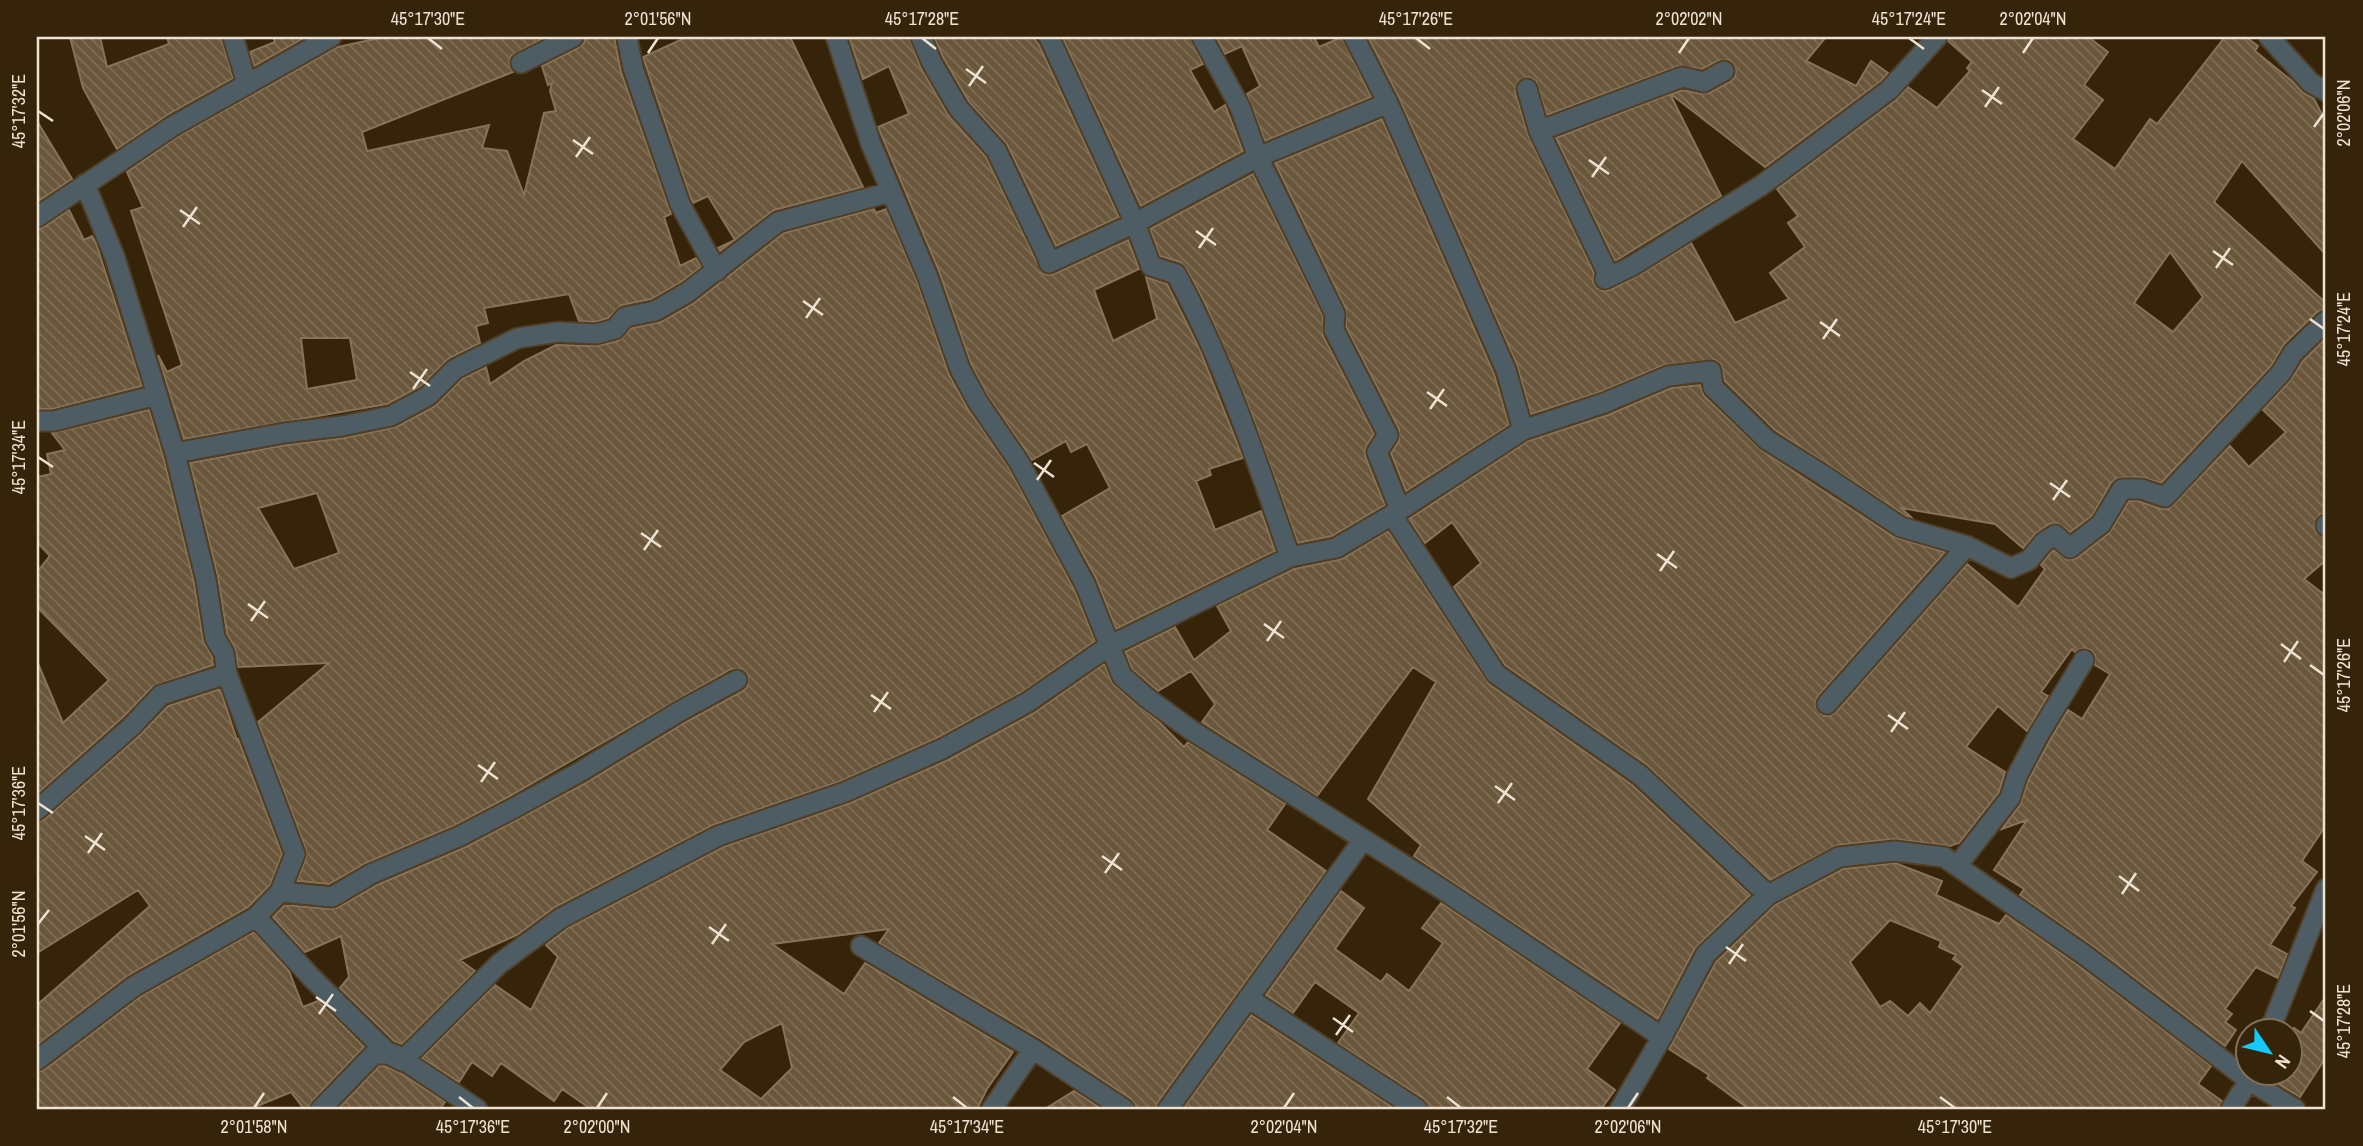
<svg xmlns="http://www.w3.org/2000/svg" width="2363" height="1146" font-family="'Archivo Narrow',sans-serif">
<defs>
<pattern id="building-back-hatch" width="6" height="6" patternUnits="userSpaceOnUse" patternTransform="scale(1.75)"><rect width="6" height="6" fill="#69563b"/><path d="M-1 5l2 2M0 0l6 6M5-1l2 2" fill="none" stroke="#7f6e56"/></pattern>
</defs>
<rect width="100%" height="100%" fill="#36240a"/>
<path fill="url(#building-back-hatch)" stroke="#887358" stroke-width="2" fill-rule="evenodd" d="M 70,37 L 100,37 L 107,67 L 169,44 L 167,37 L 221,37 L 233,78 L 167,115 L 117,149 L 83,88 Z
M 273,37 L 302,37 L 302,39 L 254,66 L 250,52 L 275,42 Z
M 384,37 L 546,37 L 511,56 L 509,63 L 513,72 L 362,132 L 367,151 L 489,125 L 482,148 L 507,151 L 524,195 L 544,113 L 556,111 L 550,91 L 552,83 L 548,85 L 542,66 L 578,48 L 584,43 L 585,37 L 614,37 L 621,72 L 671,214 L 664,217 L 680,266 L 696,258 L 701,267 L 681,282 L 651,299 L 622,305 L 608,318 L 595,322 L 579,321 L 569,294 L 484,308 L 488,323 L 476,326 L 480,343 L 449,358 L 421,386 L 387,404 L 184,439 L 158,355 L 167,372 L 182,365 L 131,211 L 143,207 L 127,172 L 179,136 L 338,47 ZM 301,338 L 350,338 L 357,380 L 307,389 Z
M 687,37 L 790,37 L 863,187 L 774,210 L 720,251 L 718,248 L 735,240 L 708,196 L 693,203 L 691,199 L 643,57 Z
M 849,37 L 909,37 L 921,68 L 948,115 L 986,157 L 1042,273 L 1048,275 L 1054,274 L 1128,240 L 1139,269 L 1094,290 L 1113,341 L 1157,319 L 1146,277 L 1167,284 L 1199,348 L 1243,458 L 1209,469 L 1211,475 L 1196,481 L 1215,530 L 1261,511 L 1275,551 L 1116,629 L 1096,578 L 1062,516 L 1110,488 L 1087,444 L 1071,452 L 1066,441 L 1032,460 L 988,396 L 971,364 L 939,271 L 878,127 L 909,114 L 889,66 L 863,79 Z
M 934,37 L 1033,37 L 1039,45 L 1119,217 L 1056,246 L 1007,144 L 969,102 L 943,57 Z
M 1062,37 L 1190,37 L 1203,64 L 1190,70 L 1214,112 L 1225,105 L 1243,151 L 1141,206 Z
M 1216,37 L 1314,37 L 1319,47 L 1342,37 L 1371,97 L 1265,141 L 1247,94 L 1260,86 L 1242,46 L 1225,54 Z
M 1368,37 L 1826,37 L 1806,61 L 1856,86 L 1871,61 L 1888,73 L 1881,81 L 1765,167 L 1671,94 L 1683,90 L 1701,94 L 1709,93 L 1730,82 L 1735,77 L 1736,71 L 1730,60 L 1719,60 L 1702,69 L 1678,66 L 1547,115 L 1536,81 L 1529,77 L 1518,81 L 1515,92 L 1528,135 L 1594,273 L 1593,282 L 1597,288 L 1603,291 L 1610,290 L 1638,276 L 1691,243 L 1735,323 L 1789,299 L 1770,273 L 1805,247 L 1788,223 L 1798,216 L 1777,189 L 1896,100 L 1908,87 L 1937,108 L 1970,71 L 1967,68 L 1972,62 L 1948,41 L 1949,37 L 2088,37 L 2108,52 L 2084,85 L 2103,100 L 2073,139 L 2115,169 L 2150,119 L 2157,124 L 2225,37 L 2246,37 L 2258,46 L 2255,51 L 2292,81 L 2302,92 L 2314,99 L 2326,122 L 2326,255 L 2242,161 L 2214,202 L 2326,303 L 2326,309 L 2317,312 L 2284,344 L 2271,366 L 2161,483 L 2141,477 L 2117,478 L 2111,483 L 2092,516 L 2070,532 L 2057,523 L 2049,524 L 2035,534 L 2023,548 L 1995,524 L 1901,508 L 1911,517 L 1906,516 L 1775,430 L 1725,381 L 1721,364 L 1715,360 L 1664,365 L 1600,392 L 1531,414 L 1517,365 L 1399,98 ZM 2170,252 L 2203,297 L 2173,332 L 2134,303 Z
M 1670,94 L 1721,196 L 1615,261 L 1556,138 Z
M 1382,119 L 1494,374 L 1509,425 L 1406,491 L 1391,453 L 1399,441 L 1399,429 L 1346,327 L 1346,309 L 1275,163 Z
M 37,121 L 72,179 L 37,202 Z
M 1253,174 L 1323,316 L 1323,336 L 1374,434 L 1366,446 L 1365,456 L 1385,505 L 1332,536 L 1298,543 L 1250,409 L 1205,303 L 1186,268 L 1180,262 L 1160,256 L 1150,229 Z
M 874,209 L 876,213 L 886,209 L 916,279 L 949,375 L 968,409 L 1009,468 L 1074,589 L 1095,641 L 1022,692 L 937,738 L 841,781 L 713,825 L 555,907 L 517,935 L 460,960 L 475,971 L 402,1044 L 394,1041 L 340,988 L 349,977 L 341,936 L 305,952 L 273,917 L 285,905 L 331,909 L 337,908 L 377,885 L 466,847 L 584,784 L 686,722 L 743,691 L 748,686 L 748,675 L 743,669 L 731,669 L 508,797 L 455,825 L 366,863 L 329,884 L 297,881 L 306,858 L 306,850 L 258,722 L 329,663 L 238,667 L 236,651 L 227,634 L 218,577 L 190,463 L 286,445 L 344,438 L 396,427 L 434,407 L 462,379 L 486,367 L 490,384 L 524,361 L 556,345 L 596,346 L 618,341 L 632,328 L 661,322 L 694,303 L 784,233 ZM 317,493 L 339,553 L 294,569 L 258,508 Z
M 69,210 L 84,240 L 92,236 L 96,243 L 142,386 L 52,409 L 37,409 L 37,229 L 44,227 Z
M 2326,338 L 2326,513 L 2319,515 L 2314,525 L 2316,533 L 2326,538 L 2326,560 L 2304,579 L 2326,596 L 2326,825 L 2302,861 L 2317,872 L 2291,906 L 2295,908 L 2270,945 L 2287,954 L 2278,978 L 2256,967 L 2225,1009 L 2232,1014 L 2225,1022 L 2236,1030 L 2225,1046 L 2093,946 L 2020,895 L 2024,889 L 1994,870 L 2027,820 L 2002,829 L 2020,805 L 2028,781 L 2050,740 L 2068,710 L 2082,719 L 2110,674 L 2095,665 L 2095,655 L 2091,650 L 2084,648 L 2075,652 L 2072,649 L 2041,692 L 2048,696 L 2027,731 L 1998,706 L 1966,747 L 2005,772 L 1999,792 L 1959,843 L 1950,846 L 1894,839 L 1838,845 L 1770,880 L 1647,765 L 1505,665 L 1454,587 L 1481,563 L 1452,522 L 1425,543 L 1409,519 L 1528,441 L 1608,415 L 1671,388 L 1700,385 L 1704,396 L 1761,450 L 1894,537 L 1945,552 L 1818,696 L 1815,702 L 1816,708 L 1824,716 L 1830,716 L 1836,712 L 1967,564 L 2018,607 L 2045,569 L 2041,565 L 2052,551 L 2054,550 L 2067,560 L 2077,558 L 2109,533 L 2129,501 L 2139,501 L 2161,509 L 2169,509 L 2230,446 L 2249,467 L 2286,432 L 2263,410 L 2290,381 L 2303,361 Z
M 149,410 L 163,456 L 194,582 L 203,640 L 212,657 L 213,665 L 153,686 L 123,717 L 37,794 L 37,661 L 63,723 L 109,680 L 37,607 L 37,572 L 50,556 L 37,542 L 37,477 L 51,474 L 47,454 L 65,450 L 52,433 Z
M 1388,531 L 1489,684 L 1632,785 L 1750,895 L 1695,948 L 1658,1019 L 1414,856 L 1421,845 L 1368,799 L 1436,682 L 1413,667 L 1317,796 L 1202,722 L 1215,704 L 1191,671 L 1158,691 L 1132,669 L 1125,652 L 1175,627 L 1194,660 L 1231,631 L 1217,606 L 1294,569 L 1342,559 Z
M 1104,664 L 1114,685 L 1160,723 L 1184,747 L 1188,742 L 1285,804 L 1267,830 L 1326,871 L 1158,1102 L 1156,1109 L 1136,1109 L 1131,1099 L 1041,1039 L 879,943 L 889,929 L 772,944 L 844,994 L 865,963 L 1013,1052 L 987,1089 L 977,1109 L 591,1109 L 562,1089 L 554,1101 L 501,1063 L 492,1076 L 472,1062 L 459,1082 L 422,1058 L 495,985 L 531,1010 L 558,957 L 546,945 L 568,928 L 723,847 L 850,803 L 948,760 L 1034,713 ZM 782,1023 L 792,1068 L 761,1099 L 720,1070 L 744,1042 Z
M 220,689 L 237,740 L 238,739 L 282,854 L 270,885 L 248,907 L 127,976 L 37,1045 L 37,1005 L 150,906 L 138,890 L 37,953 L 37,822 L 45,819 L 140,735 L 168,706 Z
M 1895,863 L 1942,881 L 1936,895 L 1999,924 L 2006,915 L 2079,966 L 2211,1066 L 2198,1084 L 2222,1101 L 2219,1109 L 1749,1109 L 1707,1078 L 1709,1075 L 1669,1049 L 1716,962 L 1775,905 L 1843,869 ZM 1890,920 L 1941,941 L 1939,947 L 1956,955 L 1953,959 L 1963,966 L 1930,1013 L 1920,1003 L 1908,1016 L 1890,1001 L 1880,1007 L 1850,962 Z
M 1341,891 L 1364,908 L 1335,949 L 1381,982 L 1387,974 L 1409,991 L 1443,943 L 1422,928 L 1441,903 L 1620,1023 L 1587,1069 L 1615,1090 L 1601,1109 L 1429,1109 L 1424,1099 L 1338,1043 L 1359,1013 L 1315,982 L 1293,1013 L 1266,995 Z
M 254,932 L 289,971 L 303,1007 L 318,1001 L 364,1047 L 312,1101 L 309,1109 L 304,1109 L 291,1092 L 250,1109 L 37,1109 L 37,1072 L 44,1070 L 140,997 Z
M 2326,996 L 2326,1057 L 2300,1097 L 2270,1079 L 2266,1073 L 2290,1073 L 2290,1035 L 2294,1028 L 2301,1033 Z
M 1251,1015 L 1395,1109 L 1183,1109 Z
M 379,1066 L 385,1066 L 400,1073 L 445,1102 L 440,1109 L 338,1109 Z
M 1074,1091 L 1102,1109 L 1045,1109 Z"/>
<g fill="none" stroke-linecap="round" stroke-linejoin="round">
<defs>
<path id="minor" d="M 233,37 L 247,84
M 627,37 L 633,68 L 680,204 L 717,271
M 836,37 L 871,144 L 927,275 L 960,369 L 978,402 L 1019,462 L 1085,584 L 1122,676 L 1147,698 L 1191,730 L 1448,893 L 1662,1037 L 1706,954 L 1768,895 L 1839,857 L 1895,851 L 1944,857 L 2086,956 L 2250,1081 L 2295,1109
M 921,37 L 932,63 L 959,109 L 996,150 L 1047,256 L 1049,263 L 1135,223 L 1258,157 L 1388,103
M 1049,37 L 1135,223 L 1151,266 L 1176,274 C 1225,364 1257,461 1290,557
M 1202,37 L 1240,107 L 1258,157 L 1335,314 L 1334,330 L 1388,435 L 1377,452 L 1400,510
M 1354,37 L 1388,103 L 1506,370 L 1523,430
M 521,63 L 573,37
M 1527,89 L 1539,131 L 1607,272 L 1605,279 L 1632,266 L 1762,185 L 1889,90 L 1937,37
M 1539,131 L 1682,77 L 1704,82 L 1724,71
M 85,184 L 115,258 L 175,453 L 206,580 L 215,638 L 224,653 L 227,674 L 295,854 L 280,892
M 37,217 L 173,126 L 331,37
M 37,421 L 54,421 L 157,395
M 175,453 L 284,433 L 342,426 L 391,416 L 428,396 L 455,369 L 518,338 L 558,332 L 596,334 L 615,329 L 625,317 L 655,311 L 688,292 L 778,222 L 891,192
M 1392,515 L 1496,674 L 1640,775 L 1768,895
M 2326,525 L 2326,526
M 1827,704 L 1967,546
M 37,810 L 132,726 L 161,695 L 227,674
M 1957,866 L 2010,798 L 2017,776 L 2039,734 L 2084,660
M 256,917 L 311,977 L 387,1052 L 396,1055 L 477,1109
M 861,946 L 1033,1049 L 1124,1109
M 1248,998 L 1417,1109
M 2270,1030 L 2326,889
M 37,1060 L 133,987 L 256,917 L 280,892 L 332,897 L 371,874 L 460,836 L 514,808 L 578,773 L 680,711 L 737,680
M 321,1109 L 374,1054 L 388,1054 L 402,1061 L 499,964 L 561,918 L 718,836 L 845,792 L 942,749 L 1028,702 L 1109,646 L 1290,557 L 1336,548 L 1392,515 L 1523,430 L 1604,403 L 1668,376 L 1711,371 L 1713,387 L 1767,440 L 1820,473 L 1901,527 L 1967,546 L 2011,568 L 2029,560 L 2044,542 L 2055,535 L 2070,548 L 2101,524 L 2122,489 L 2141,489 L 2165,497 L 2281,373 L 2293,353 L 2326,321
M 992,1109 L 1033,1049
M 1168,1109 L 1363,840
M 1620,1109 L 1662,1037
M 2231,1109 L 2254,1072"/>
<path id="tertiary" d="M 2269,37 L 2311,83 L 2326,91"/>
</defs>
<use href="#minor" stroke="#503f26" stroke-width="23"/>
<use href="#tertiary" stroke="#503f26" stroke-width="23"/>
<use href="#minor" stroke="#4e5d64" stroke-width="19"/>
<use href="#tertiary" stroke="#4e5d64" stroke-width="19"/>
</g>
<path fill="none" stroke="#eee3d3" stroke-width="2.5" d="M 428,38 L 442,49M 922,38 L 936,49M 1416,38 L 1430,49M 1909,38 L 1924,49M 648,53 L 658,38M 1679,53 L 1689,38M 2023,53 L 2033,38M 966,69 L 986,83M 969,86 L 983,66M 1982,90 L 2002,104M 1985,107 L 1999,87M 38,111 L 53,121M 2314,127 L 2324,113M 573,140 L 593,154M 576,157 L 590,137M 1589,160 L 1609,174M 1592,177 L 1606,157M 180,210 L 200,224M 183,227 L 197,207M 1196,231 L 1216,245M 1199,248 L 1213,228M 2213,251 L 2233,265M 2216,268 L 2230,248M 803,301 L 823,315M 806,318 L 820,298M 2310,319 L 2324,329M 1820,322 L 1840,336M 1823,339 L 1837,319M 410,372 L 430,386M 413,389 L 427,369M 1427,392 L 1447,406M 1430,409 L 1444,389M 38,457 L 53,467M 1034,463 L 1054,477M 1037,480 L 1051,460M 2050,483 L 2070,497M 2053,500 L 2067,480M 641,533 L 661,547M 644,550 L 658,530M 1657,554 L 1677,568M 1660,571 L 1674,551M 248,604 L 268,618M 251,621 L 265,601M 1264,624 L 1284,638M 1267,641 L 1281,621M 2281,644 L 2301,659M 2284,662 L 2298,641M 2310,665 L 2324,675M 871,695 L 891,709M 874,712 L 888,692M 1888,715 L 1908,729M 1891,732 L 1905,712M 478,765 L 498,779M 481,782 L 495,762M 1495,786 L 1515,800M 38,803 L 53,813M 1498,803 L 1512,783M 85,836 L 105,850M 88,853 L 102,833M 1102,856 L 1122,870M 1105,873 L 1119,853M 2119,876 L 2139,891M 2122,894 L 2136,873M 38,924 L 49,910M 709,927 L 729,941M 712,944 L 726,924M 1726,947 L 1746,961M 1729,964 L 1743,944M 316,997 L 336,1011M 2310,1011 L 2324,1021M 319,1014 L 333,994M 1333,1018 L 1353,1032M 1336,1035 L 1350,1015M 459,1097 L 473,1108M 953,1097 L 967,1108M 1447,1097 L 1461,1108M 1940,1097 L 1955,1108M 254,1108 L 264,1093M 597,1108 L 607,1093M 1284,1108 L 1294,1093M 1628,1108 L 1638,1093"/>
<rect width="2363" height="1146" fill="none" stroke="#36240a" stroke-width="77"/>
<g transform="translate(2269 1052) rotate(125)"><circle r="33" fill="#36240a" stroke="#80705a" stroke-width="2"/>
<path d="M0-5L12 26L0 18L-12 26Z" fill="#14cafb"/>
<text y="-10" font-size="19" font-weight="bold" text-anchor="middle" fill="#eee3d3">N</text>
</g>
<rect x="38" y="38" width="2286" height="1070" fill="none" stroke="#eee3d3" stroke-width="2.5"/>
<g font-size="18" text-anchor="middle" fill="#eee3d3">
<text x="428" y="25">45°17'30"E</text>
<text x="658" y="25">2°01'56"N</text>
<text x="922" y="25">45°17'28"E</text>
<text x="1416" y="25">45°17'26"E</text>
<text x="1689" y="25">2°02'02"N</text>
<text x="1909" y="25">45°17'24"E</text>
<text x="2033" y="25">2°02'04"N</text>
<text transform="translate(19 111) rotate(-90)" y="6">45°17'32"E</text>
<text transform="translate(2344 113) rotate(-90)" y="6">2°02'06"N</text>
<text transform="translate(2344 329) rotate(-90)" y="6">45°17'24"E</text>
<text transform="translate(19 457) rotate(-90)" y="6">45°17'34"E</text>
<text transform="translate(2344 675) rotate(-90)" y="6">45°17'26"E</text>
<text transform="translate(19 803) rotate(-90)" y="6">45°17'36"E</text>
<text transform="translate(19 924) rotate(-90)" y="6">2°01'56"N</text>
<text transform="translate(2344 1021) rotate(-90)" y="6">45°17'28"E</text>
<text x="254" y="1133">2°01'58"N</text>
<text x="473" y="1133">45°17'36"E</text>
<text x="597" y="1133">2°02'00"N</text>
<text x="967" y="1133">45°17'34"E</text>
<text x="1284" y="1133">2°02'04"N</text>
<text x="1461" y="1133">45°17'32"E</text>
<text x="1628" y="1133">2°02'06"N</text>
<text x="1955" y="1133">45°17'30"E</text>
</g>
</svg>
